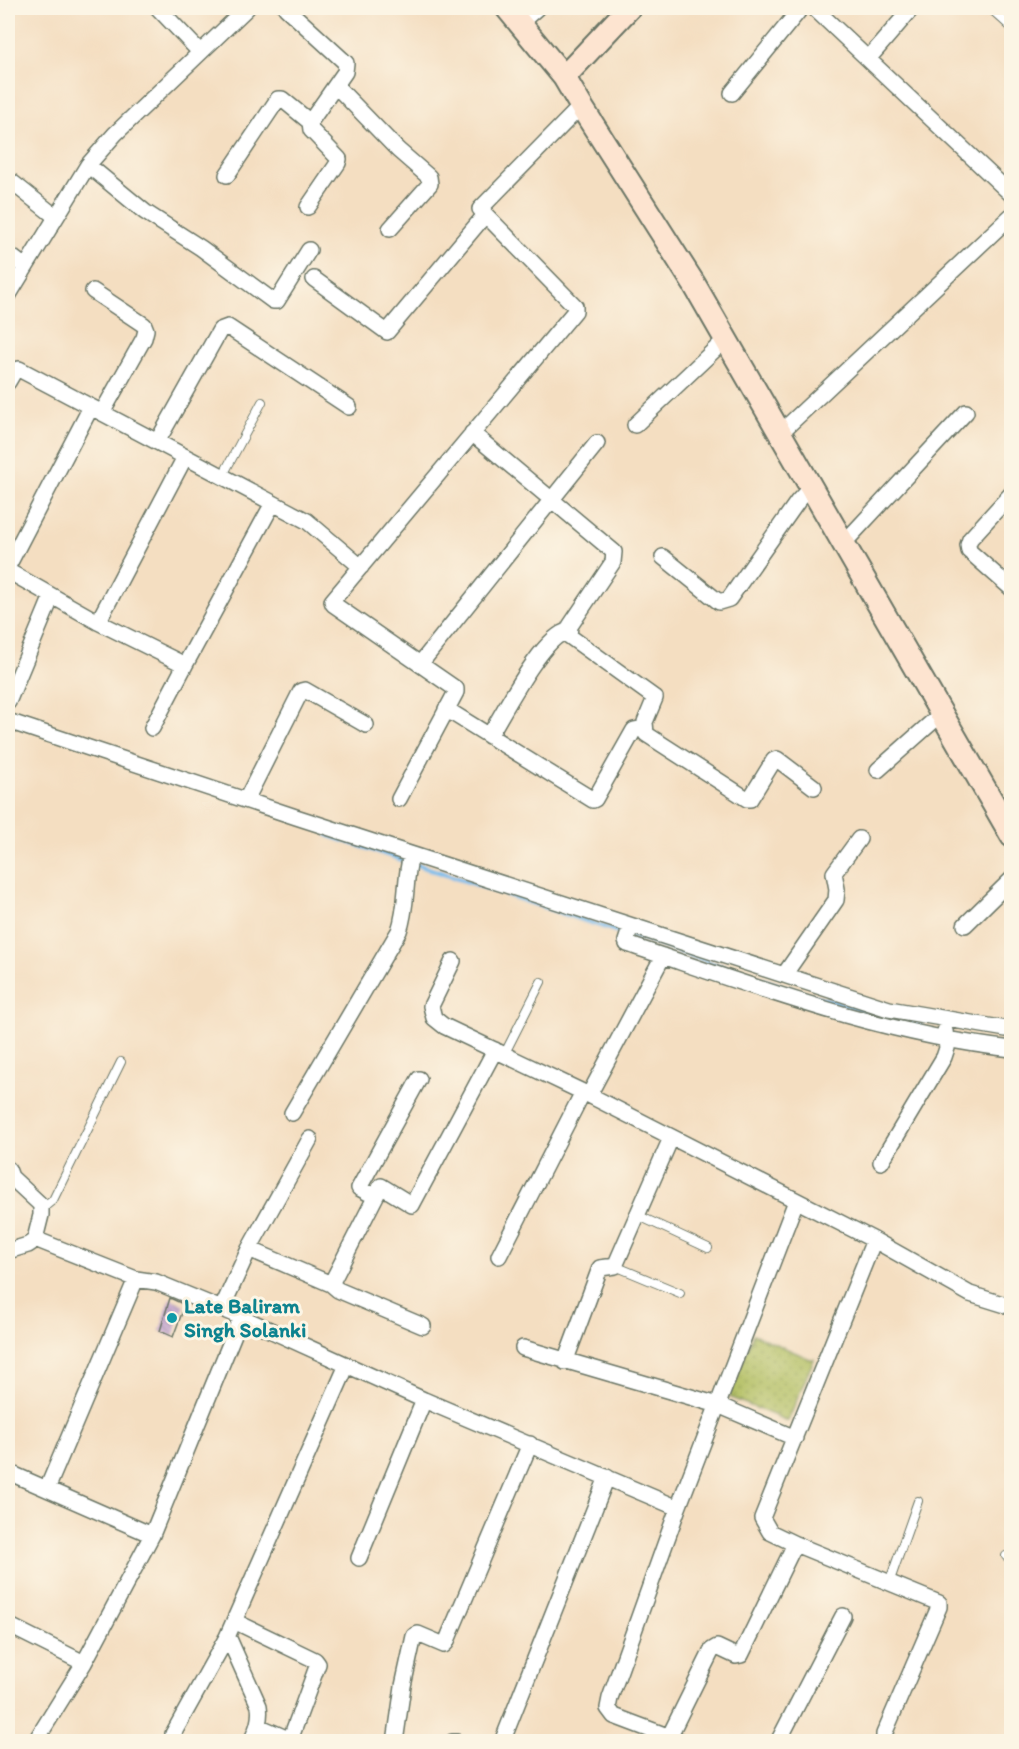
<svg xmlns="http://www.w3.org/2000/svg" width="1019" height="1749" font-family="Itim,sans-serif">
<defs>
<pattern id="park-dots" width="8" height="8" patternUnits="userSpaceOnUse" patternTransform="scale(1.5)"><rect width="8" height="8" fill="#b1be60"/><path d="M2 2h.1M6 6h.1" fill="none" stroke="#8f9c50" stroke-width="1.8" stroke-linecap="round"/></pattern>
<pattern id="building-back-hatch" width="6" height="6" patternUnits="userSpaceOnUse" patternTransform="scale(1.5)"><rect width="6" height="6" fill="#c1a2cd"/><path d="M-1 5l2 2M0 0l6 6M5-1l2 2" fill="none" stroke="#9c85a7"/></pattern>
</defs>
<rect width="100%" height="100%" fill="#fcf5e5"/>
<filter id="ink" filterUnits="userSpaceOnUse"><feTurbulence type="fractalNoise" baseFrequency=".0167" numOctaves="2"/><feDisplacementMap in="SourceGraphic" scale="12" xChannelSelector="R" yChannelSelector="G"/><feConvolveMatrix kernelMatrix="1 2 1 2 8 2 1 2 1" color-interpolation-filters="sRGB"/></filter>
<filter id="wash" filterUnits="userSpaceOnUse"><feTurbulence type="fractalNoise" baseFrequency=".008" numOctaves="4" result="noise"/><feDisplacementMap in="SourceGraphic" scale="24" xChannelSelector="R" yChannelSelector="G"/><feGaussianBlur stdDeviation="1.35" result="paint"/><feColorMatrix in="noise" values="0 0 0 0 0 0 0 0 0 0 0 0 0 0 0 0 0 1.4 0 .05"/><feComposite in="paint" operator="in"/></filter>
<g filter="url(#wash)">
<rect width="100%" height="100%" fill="#f4dec1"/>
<path fill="url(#park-dots)" stroke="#687e4a" stroke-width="1.5" d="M 753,1334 L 810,1359 L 814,1359 L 788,1421 L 729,1397 Z"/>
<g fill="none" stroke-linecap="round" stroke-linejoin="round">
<path stroke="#77bdee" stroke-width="4.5" d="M 328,835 L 790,989 L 922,1027"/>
</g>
<g id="blocks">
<path fill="url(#building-back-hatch)" d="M 170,1298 L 185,1305 L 173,1337 L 160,1331 Z"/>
</g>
</g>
<g filter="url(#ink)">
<use href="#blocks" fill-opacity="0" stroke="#6a7565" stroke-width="1.5"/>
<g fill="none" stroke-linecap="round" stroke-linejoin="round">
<defs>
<path id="lane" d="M 990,8 L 1012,28
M 222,477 L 262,402
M 504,1055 L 541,982
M 42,1209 L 53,1200 L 121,1062
M 637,1215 L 708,1248
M 615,1266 L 680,1293
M 1006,1556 L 1012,1557
M 889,1583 L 918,1501"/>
<path id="street" d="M 158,8 L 200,52
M 286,8 L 346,63 L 345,72 L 310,122 L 311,130 L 339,159 L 338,163 L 308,207
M 814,8 L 1012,195
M 520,23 L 537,8
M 868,59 L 912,8
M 336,86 L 398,150 L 429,177 L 430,184 L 390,229
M 732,93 L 801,8
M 88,165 L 145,212 L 201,248 L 273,301 L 277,301 L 309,250
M 227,175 L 278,99 L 282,99 L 310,122
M 8,179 L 56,217
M 8,254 L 25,267
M 314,279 L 387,332 L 485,215
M 93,291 L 144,325 L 146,330 L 144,338 L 102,413
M 8,296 L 88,165 L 115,134 L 247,8
M 8,382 L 15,370 L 19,369 L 307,521 L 361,567
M 635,425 L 726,339
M 472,433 L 614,552 L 613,562 L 570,626 L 569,636 L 655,698 L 645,722 L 646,734 L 747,799 L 750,799 L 774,760 L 777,759 L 814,787
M 780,433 L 1012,215
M 157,442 L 220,330 L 228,327 L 349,407
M 1012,493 L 970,539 L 968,545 L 969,551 L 1012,589
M 843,544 L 966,412
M 663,557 L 719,602 L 729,599 L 798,501 L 811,487
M 8,566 L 91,407
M 8,571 L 98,622 L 185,665 L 273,503
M 98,622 L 185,457
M 420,664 L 597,443
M 8,702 L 52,596
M 446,709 L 593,800 L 595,799 L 634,730 L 644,728
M 8,721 L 296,817 L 889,1009 L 1012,1030
M 152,728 L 185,665
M 489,736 C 504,712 543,635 568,631
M 878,770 L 940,715
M 399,799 L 456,692 L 456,689 L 333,604 L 332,601 L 575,311 L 575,306 L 480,209 L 581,106
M 246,800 L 301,691 L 305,690 L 366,725
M 965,925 L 1012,879
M 631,926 L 626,941 L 627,944 C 753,986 879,1034 1012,1049
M 453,961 L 431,1006 L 434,1018 L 444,1026 L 589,1095 L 874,1240 L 970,1294 L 1012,1307
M 784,975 L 836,900 L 837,889 L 834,873 L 859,839
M 589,1095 L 663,956
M 292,1113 L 399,931 C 408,906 404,880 411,855
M 881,1162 L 944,1057 L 947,1048 L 945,1031
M 8,1169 L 11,1177 L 41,1205 L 41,1215 L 36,1235 L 40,1241 L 136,1279 L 156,1282 L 241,1317
M 374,1196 L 359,1188 L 419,1079
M 874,1240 L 762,1518 L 770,1532 L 795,1544 L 939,1603 L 939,1607 L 884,1734 L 884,1738 L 890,1742
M 249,1249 L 331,1284 L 338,1290 L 423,1326
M 8,1251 L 28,1245 L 37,1239
M 499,1256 L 583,1092
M 331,1284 L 381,1186 L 412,1205 L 495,1050
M 222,1308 L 249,1249 L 310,1139
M 523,1348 L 718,1405 L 795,1438
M 565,1362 L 600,1268 L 615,1266 L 671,1138
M 8,1472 L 152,1535
M 47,1489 L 136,1279
M 359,1558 L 424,1400
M 234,1621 L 315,1660 L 318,1664 L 290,1740
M 8,1625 L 84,1663
M 258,1726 L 295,1742
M 173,1734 L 227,1637
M 669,1737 L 712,1650 L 717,1647 L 736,1656 L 741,1655 L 795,1544
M 35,1742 L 84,1663 L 152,1535 L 241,1317 L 424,1400 L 678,1508
M 251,1742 C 257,1729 261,1719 259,1706 L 230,1641 L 227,1637 L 347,1365
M 395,1742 L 403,1686 L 414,1636 L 418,1634 L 444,1645 L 446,1643 L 530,1444
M 452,1742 L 457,1742
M 502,1742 L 607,1477
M 683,1742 L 614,1716 L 608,1708 L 610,1698 L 678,1508 L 796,1201
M 778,1742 L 843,1616"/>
<path id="secondary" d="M 507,8 L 564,77 L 581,106 L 694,284 L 1012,836
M 564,77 L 629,8"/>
</defs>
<use href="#lane" stroke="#6a7565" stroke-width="10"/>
<use href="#street" stroke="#6a7565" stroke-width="18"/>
<use href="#secondary" stroke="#6a7565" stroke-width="26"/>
<use href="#lane" stroke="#fff" stroke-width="8"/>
<use href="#street" stroke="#fff" stroke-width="15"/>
<use href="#secondary" stroke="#fde4d0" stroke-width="22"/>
</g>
</g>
<circle fill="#0f9aa8" stroke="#fcf5e5" stroke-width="2" cx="172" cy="1318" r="6"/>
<g text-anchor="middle" stroke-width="6" stroke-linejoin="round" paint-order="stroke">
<g font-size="21" font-weight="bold" fill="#0d838f" stroke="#fcf5e5" text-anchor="start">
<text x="184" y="1313">Late Baliram<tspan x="184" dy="24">Singh Solanki</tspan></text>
</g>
</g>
<rect width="1019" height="1749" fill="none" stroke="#fcf5e5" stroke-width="30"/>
</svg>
